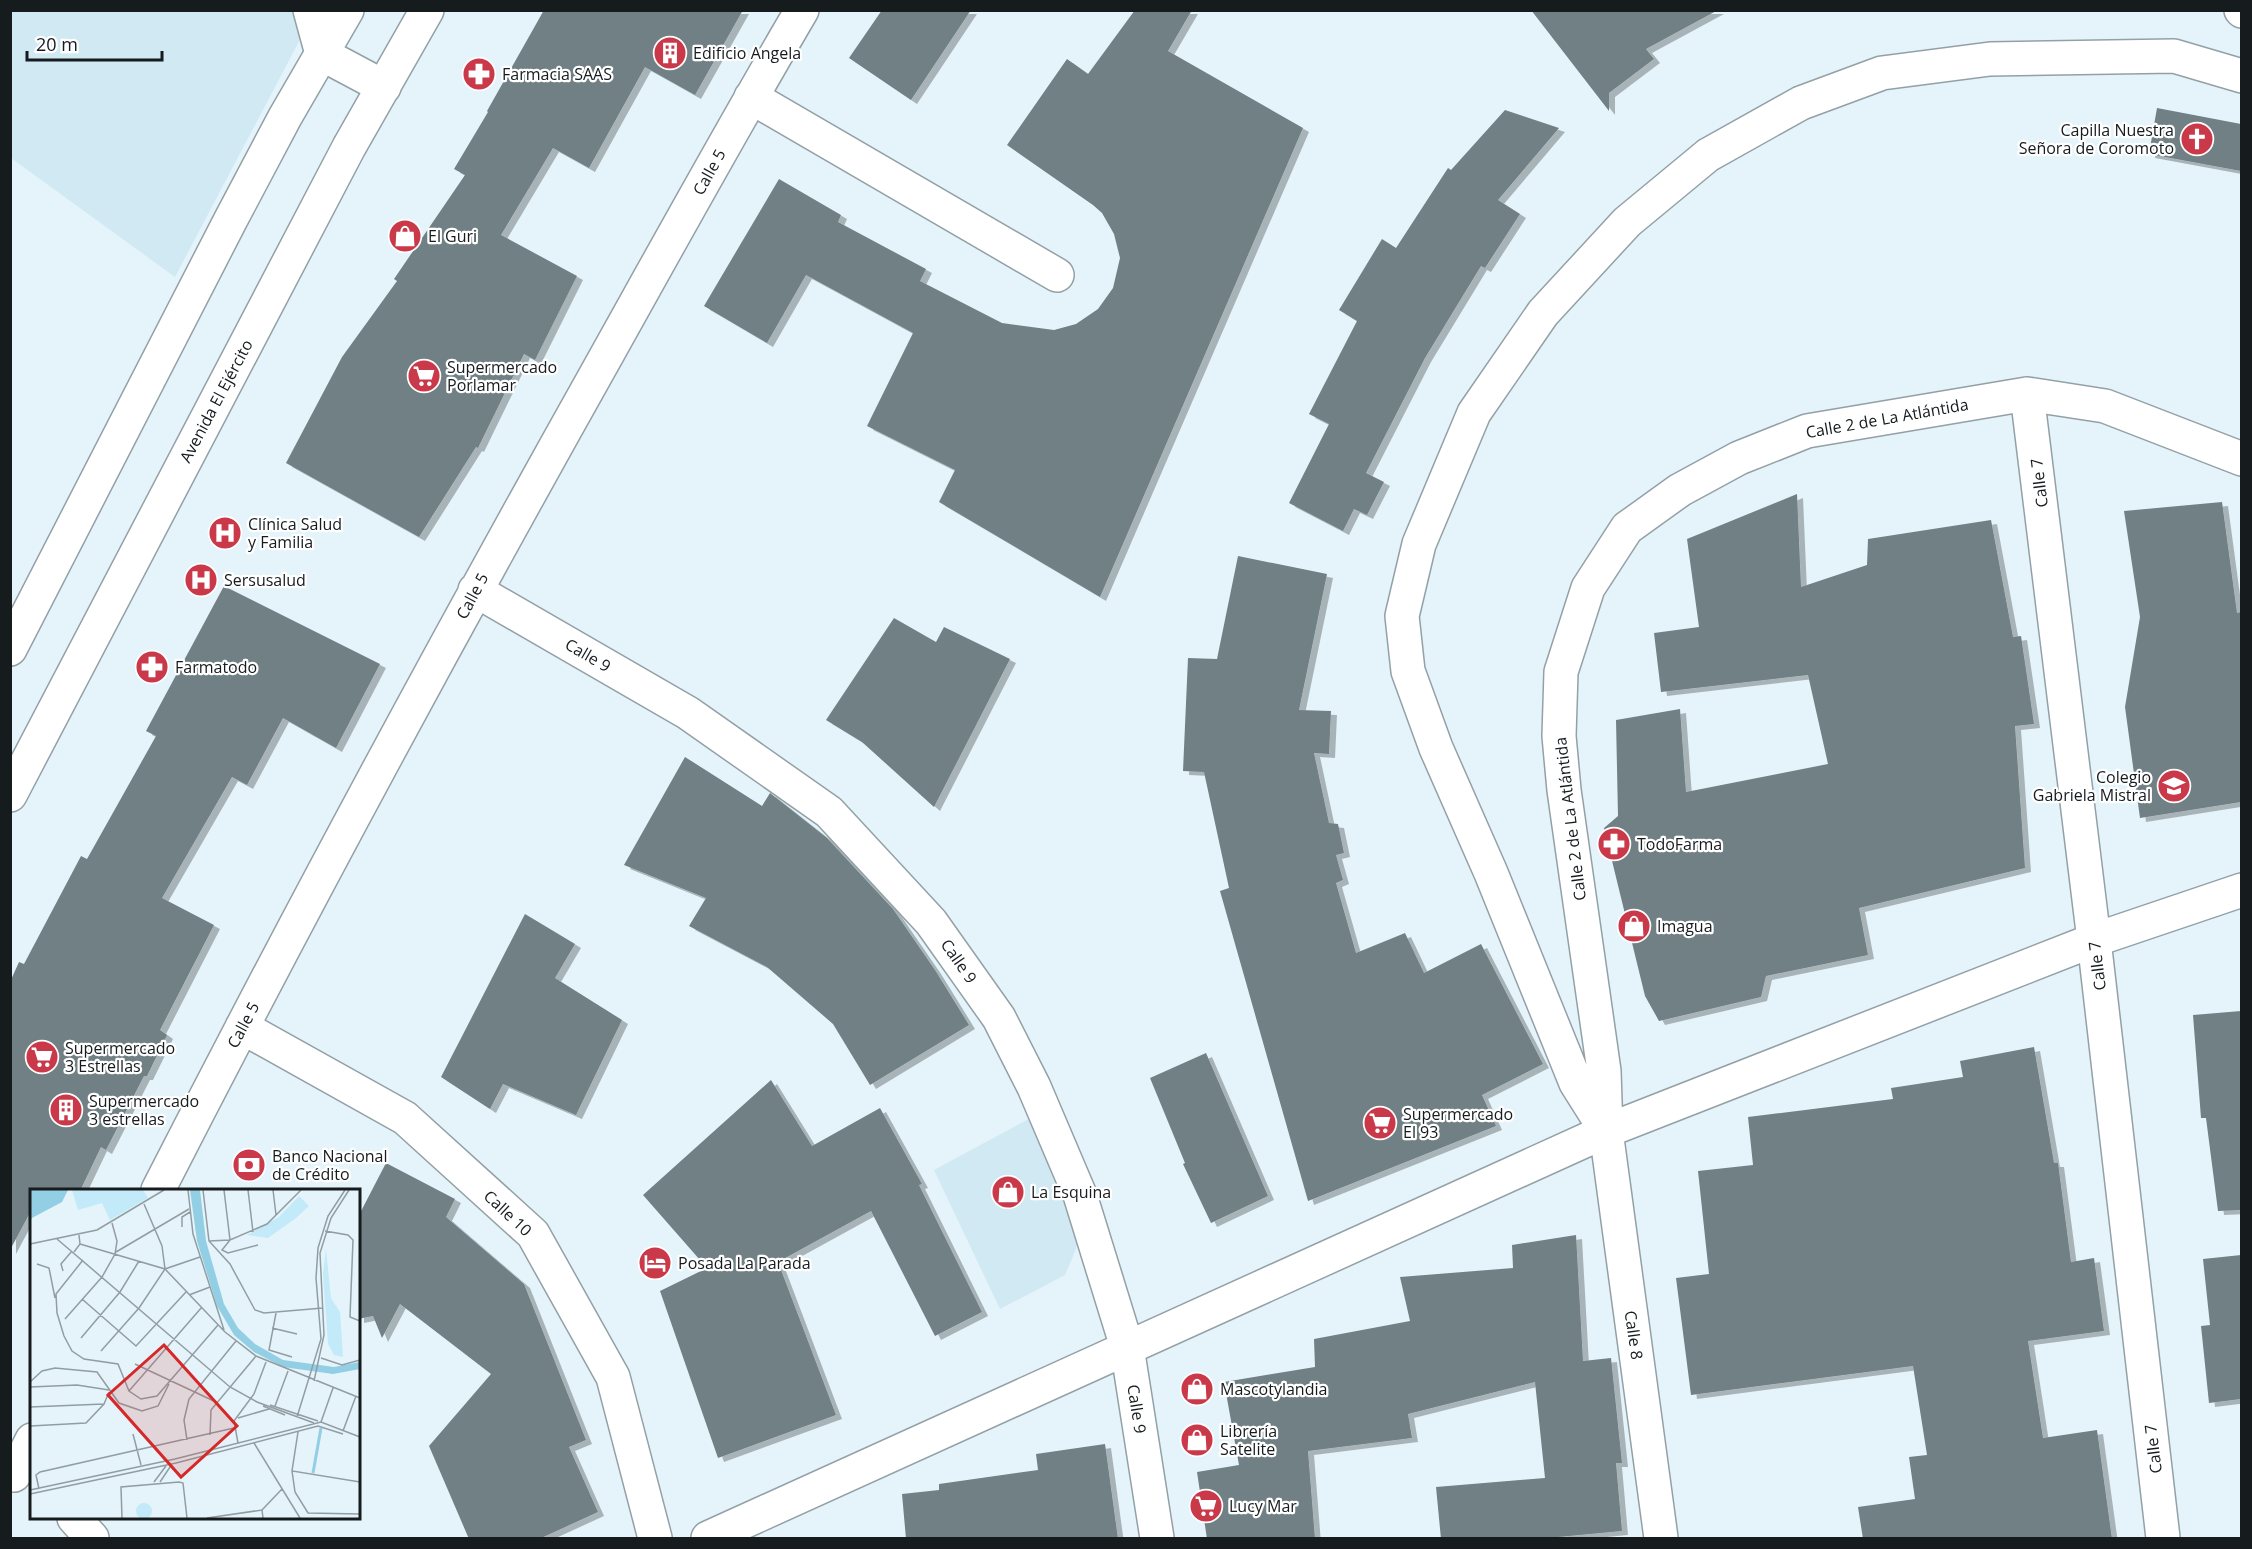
<svg xmlns="http://www.w3.org/2000/svg" width="2252" height="1549" font-family="'Open Sans',sans-serif">
<defs>
<filter id="shadow"><feDropShadow dx="6" dy="4" stdDeviation="0" flood-color="#0004"/></filter>
</defs>
<rect width="100%" height="100%" fill="#e4f4fa"/>
<path fill="#d0e9f3" d="M 11,11 L 315,11 L 175,277 L 11,158 Z
M 1038,1114 L 1082,1214 L 1076,1249 L 1065,1275 L 1000,1309 L 934,1170 Z"/>
<path fill="#718085" filter="url(#shadow)" d="M 544,10 L 743,10 L 695,95 L 645,67 L 589,168 L 553,148 L 501,235 L 577,276 L 535,360 L 524,354 L 478,448 L 476,447 L 419,537 L 286,463 L 342,357 L 397,281 L 394,279 L 465,175 L 454,169 L 488,112 L 487,111 Z
M 882,10 L 971,10 L 911,100 L 849,58 Z
M 1135,10 L 1192,10 L 1168,51 L 1303,128 L 1100,597 L 939,502 L 955,470 L 867,426 L 913,333 L 806,275 L 767,343 L 704,306 L 779,179 L 841,215 L 838,222 L 926,269 L 920,281 L 1002,323 L 1054,330 L 1076,324 L 1098,309 L 1113,288 L 1120,258 L 1114,234 L 1102,213 L 1093,205 L 1007,145 L 1067,59 L 1088,74 Z
M 1531,10 L 1718,10 L 1646,49 L 1654,59 L 1609,93 L 1609,111 Z
M 2157,108 L 2241,124 L 2241,171 L 2149,154 Z
M 1505,110 L 1559,128 L 1498,200 L 1520,214 L 1485,268 L 1481,266 L 1425,358 L 1366,473 L 1384,482 L 1367,515 L 1354,509 L 1343,531 L 1289,503 L 1329,424 L 1309,414 L 1357,321 L 1339,310 L 1382,239 L 1396,248 L 1448,168 L 1451,170 Z
M 1797,494 L 1801,587 L 1867,565 L 1868,539 L 1991,520 L 2013,637 L 2021,636 L 2034,724 L 2015,726 L 2025,868 L 1859,908 L 1868,955 L 1766,976 L 1761,997 L 1659,1021 L 1645,996 L 1604,828 L 1618,816 L 1616,720 L 1680,709 L 1686,792 L 1828,764 L 1808,675 L 1661,692 L 1654,633 L 1699,627 L 1687,539 Z
M 2222,502 L 2237,613 L 2241,612 L 2241,802 L 2140,818 L 2125,707 L 2140,617 L 2124,511 Z
M 1238,556 L 1327,574 L 1299,710 L 1331,711 L 1329,754 L 1314,753 L 1329,823 L 1338,824 L 1344,853 L 1336,855 L 1343,880 L 1336,883 L 1356,953 L 1405,933 L 1424,973 L 1481,944 L 1543,1064 L 1482,1095 L 1496,1126 L 1308,1201 L 1220,891 L 1229,888 L 1204,772 L 1183,771 L 1188,658 L 1217,659 Z
M 224,586 L 380,664 L 336,748 L 283,718 L 247,785 L 232,777 L 162,898 L 214,925 L 160,1030 L 167,1035 L 147,1076 L 144,1076 L 106,1150 L 101,1147 L 80,1191 L 32,1191 L 32,1209 L 10,1250 L 10,982 L 19,962 L 24,964 L 81,856 L 87,859 L 156,736 L 146,731 Z
M 894,618 L 936,642 L 944,627 L 1010,659 L 934,807 L 862,742 L 826,720 Z
M 685,757 L 762,806 L 770,793 L 827,838 L 893,909 L 935,970 L 969,1025 L 870,1085 L 833,1024 L 767,967 L 689,926 L 706,898 L 624,865 Z
M 525,914 L 575,944 L 555,978 L 622,1020 L 576,1115 L 503,1084 L 490,1109 L 441,1077 Z
M 2241,1011 L 2241,1210 L 2218,1211 L 2206,1118 L 2201,1118 L 2193,1015 Z
M 2034,1047 L 2054,1163 L 2058,1163 L 2071,1262 L 2094,1258 L 2104,1331 L 2028,1341 L 2043,1438 L 2097,1430 L 2112,1539 L 1863,1539 L 1858,1507 L 1915,1499 L 1909,1457 L 1927,1455 L 1913,1366 L 1691,1395 L 1676,1278 L 1709,1274 L 1698,1171 L 1753,1165 L 1748,1117 L 1893,1099 L 1891,1088 L 1963,1077 L 1960,1061 Z
M 1206,1053 L 1268,1196 L 1211,1223 L 1183,1164 L 1185,1163 L 1150,1078 Z
M 771,1080 L 812,1146 L 880,1108 L 922,1184 L 919,1185 L 982,1312 L 935,1336 L 871,1211 L 778,1262 L 836,1415 L 718,1458 L 660,1291 L 707,1268 L 643,1195 Z
M 386,1163 L 455,1199 L 446,1217 L 524,1284 L 586,1440 L 569,1447 L 598,1512 L 539,1539 L 469,1539 L 429,1446 L 491,1374 L 400,1304 L 382,1338 L 373,1316 L 358,1319 L 358,1217 Z
M 1576,1235 L 1583,1361 L 1611,1358 L 1622,1463 L 1616,1463 L 1622,1531 L 1537,1539 L 1441,1539 L 1436,1487 L 1545,1478 L 1535,1382 L 1408,1414 L 1412,1438 L 1308,1451 L 1315,1539 L 1207,1539 L 1197,1472 L 1239,1465 L 1224,1382 L 1315,1367 L 1314,1339 L 1410,1321 L 1400,1277 L 1513,1268 L 1512,1245 Z
M 2241,1255 L 2241,1399 L 2209,1403 L 2201,1326 L 2210,1325 L 2203,1259 Z
M 1105,1444 L 1118,1539 L 906,1539 L 902,1494 L 939,1490 L 939,1484 L 1038,1470 L 1036,1454 Z"/>
<g fill="none" stroke-linecap="round" stroke-linejoin="round">
<defs>
<path id="minor" d="M 310,10 L 322,54 L 384,87
M 2241,10 L 2242,11
M 751,97 L 1057,275
M 2027,394 L 2094,940 L 2163,1538
M 475,590 L 688,713 L 829,812 L 931,922 L 999,1018 L 1034,1087 L 1080,1195 L 1127,1347 L 1157,1538
M 242,1027 L 405,1118 L 533,1234 L 613,1377 L 655,1538
M 1605,1129 L 1576,1083 L 1491,873 L 1436,748 L 1408,671 L 1402,616 L 1419,544 L 1474,413 L 1543,313 L 1627,222 L 1708,155 L 1801,103 L 1882,73 L 1990,59 L 2174,56 L 2242,76
M 158,1190 C 299,914 447,640 599,369 C 666,249 732,129 802,10
M 14,1475 L 32,1440
M 74,1518 L 92,1538
M 708,1538 L 1606,1131 L 2094,940 L 2242,890
M 1661,1538 L 1606,1131 L 1604,1071 L 1564,790 L 1559,736 L 1561,672 L 1588,588 L 1627,528 L 1680,490 L 1739,458 L 1807,431 L 2027,394 L 2105,406 L 2242,459"/>
<path id="secondary" d="M 10,649 L 230,221 L 285,117 L 347,10
M 10,795 L 349,147 L 427,10"/>
</defs>
<use href="#minor" stroke="#93a1a7" stroke-width="36"/>
<use href="#secondary" stroke="#93a1a7" stroke-width="36"/>
<use href="#minor" stroke="#fff" stroke-width="33"/>
<use href="#secondary" stroke="#fff" stroke-width="33"/>
</g>
<defs>
<symbol id="building-disc" viewBox="-11 -11 22 22"><circle r="9.5" fill="#c93949" stroke="#fff"/><path d="M-4-6H4V6H1V3H-1V6H-4ZM-2.5-4.3h1.7v1.8h-1.7ZM.8-4.3h1.7v1.8H.8ZM-2.5-1h1.7V.8h-1.7ZM.8-1h1.7V.8H.8Z" fill="#fff"/></symbol>
<symbol id="pharmacy-disc" viewBox="-11 -11 22 22"><circle r="9.5" fill="#c93949" stroke="#fff"/><path d="M-2-6h4v4h4v4h-4v4h-4v-4h-4v-4h4Z" fill="#fff"/></symbol>
<symbol id="church-disc" viewBox="-11 -11 22 22"><circle r="9.5" fill="#c93949" stroke="#fff"/><path d="M-1.2-6h2.4v3.5h3.3v2.4h-3.3V6h-2.4V-.1h-3.3v-2.4h3.3Z" fill="#fff"/></symbol>
<symbol id="shop-disc" viewBox="-11 -11 22 22"><circle r="9.5" fill="#c93949" stroke="#fff"/><path d="M-5-2.5h2.3a2.7 3.5 0 0 1 5.4 0H5L5.5 6h-11ZM-1.5-2.5h3a1.5 2.3 0 0 0-3 0Z" fill="#fff"/></symbol>
<symbol id="supermarket-disc" viewBox="-11 -11 22 22"><circle r="9.5" fill="#c93949" stroke="#fff"/><path d="M-6-5.5h2.5l.6 2H6L4.5 2H-2.5L-4.4-4H-6ZM-1.5 3.2a1.3 1.3 0 1 0 .1 0ZM3 3.2a1.3 1.3 0 1 0 .1 0Z" fill="#fff"/></symbol>
<symbol id="hospital-disc" viewBox="-11 -11 22 22"><circle r="9.5" fill="#c93949" stroke="#fff"/><path d="M-5-5h3v3.5h4V-5h3V5h-3V1.5h-4V5h-3Z" fill="#fff"/></symbol>
<symbol id="school-disc" viewBox="-11 -11 22 22"><circle r="9.5" fill="#c93949" stroke="#fff"/><path d="M0-5L7-2L0 1L-7-2ZM-4 1L0 2.5L4 1V4Q0 6-4 4Z" fill="#fff"/></symbol>
<symbol id="bank-disc" viewBox="-11 -11 22 22"><circle r="9.5" fill="#c93949" stroke="#fff"/><path d="M-6-4H6V4H-6ZM0-2.3a2.3 2.3 0 1 0 0 4.6a2.3 2.3 0 1 0 0-4.6Z" fill="#fff"/></symbol>
<symbol id="hotel-disc" viewBox="-11 -11 22 22"><circle r="9.5" fill="#c93949" stroke="#fff"/><path d="M-6-4.5h1.5V1H6V5H4.5V3h-9V5H-6ZM-4 0a1.8 1.8 0 1 1 3.6 0ZM.5 0V-2.5h3Q6-2.5 6 0Z" fill="#fff"/></symbol>
</defs>
<g fill-rule="evenodd">
<use href="#building-disc" x="651" y="34" width="38" height="38"/>
<use href="#pharmacy-disc" x="460" y="55" width="38" height="38"/>
<use href="#church-disc" x="2178" y="120" width="38" height="38"/>
<use href="#shop-disc" x="386" y="217" width="38" height="38"/>
<use href="#supermarket-disc" x="405" y="357" width="38" height="38"/>
<use href="#hospital-disc" x="206" y="514" width="38" height="38"/>
<use href="#hospital-disc" x="182" y="561" width="38" height="38"/>
<use href="#pharmacy-disc" x="133" y="648" width="38" height="38"/>
<use href="#school-disc" x="2155" y="767" width="38" height="38"/>
<use href="#pharmacy-disc" x="1595" y="825" width="38" height="38"/>
<use href="#shop-disc" x="1615" y="907" width="38" height="38"/>
<use href="#supermarket-disc" x="23" y="1038" width="38" height="38"/>
<use href="#building-disc" x="47" y="1091" width="38" height="38"/>
<use href="#supermarket-disc" x="1361" y="1104" width="38" height="38"/>
<use href="#bank-disc" x="230" y="1146" width="38" height="38"/>
<use href="#shop-disc" x="989" y="1173" width="38" height="38"/>
<use href="#hotel-disc" x="636" y="1244" width="38" height="38"/>
<use href="#shop-disc" x="1178" y="1370" width="38" height="38"/>
<use href="#shop-disc" x="1178" y="1421" width="38" height="38"/>
<use href="#supermarket-disc" x="1187" y="1487" width="38" height="38"/>
</g>
<g text-anchor="middle" stroke-width="4.5" stroke-linejoin="round" paint-order="stroke">
<g font-size="16" fill="#161b1e" stroke="#fff" text-anchor="start">
<text x="693" y="59">Edificio Angela</text>
<text x="502" y="80">Farmacia SAAS</text>
<text x="2174" y="136" text-anchor="end">Capilla Nuestra<tspan x="2174" dy="18">Señora de Coromoto</tspan></text>
<text x="428" y="242">El Guri</text>
<text x="447" y="373">Supermercado<tspan x="447" dy="18">Porlamar</tspan></text>
<text x="248" y="530">Clínica Salud<tspan x="248" dy="18">y Familia</tspan></text>
<text x="224" y="586">Sersusalud</text>
<text x="175" y="673">Farmatodo</text>
<text x="2151" y="783" text-anchor="end">Colegio<tspan x="2151" dy="18">Gabriela Mistral</tspan></text>
<text x="1637" y="850">TodoFarma</text>
<text x="1657" y="932">Imagua</text>
<text x="65" y="1054">Supermercado<tspan x="65" dy="18">3 Estrellas</tspan></text>
<text x="89" y="1107">Supermercado<tspan x="89" dy="18">3 estrellas</tspan></text>
<text x="1403" y="1120">Supermercado<tspan x="1403" dy="18">El 93</tspan></text>
<text x="272" y="1162">Banco Nacional<tspan x="272" dy="18">de Crédito</tspan></text>
<text x="1031" y="1198">La Esquina</text>
<text x="678" y="1269">Posada La Parada</text>
<text x="1220" y="1395">Mascotylandia</text>
<text x="1220" y="1437">Librería<tspan x="1220" dy="18">Satelite</tspan></text>
<text x="1229" y="1512">Lucy Mar</text>
</g>
<g font-size="16" fill="#161b1e" stroke="#fff">
<text transform="translate(709 172) rotate(-61)" y="6">Calle 5</text>
<text transform="translate(216 401) rotate(-62)" y="6">Avenida El Ejército</text>
<text transform="translate(1887 418) rotate(-10)" y="6">Calle 2 de La Atlántida</text>
<text transform="translate(2039 483) rotate(-97)" y="6">Calle 7</text>
<text transform="translate(472 596) rotate(-62)" y="6">Calle 5</text>
<text transform="translate(588 655) rotate(30)" y="6">Calle 9</text>
<text transform="translate(1570 819) rotate(-97)" y="6">Calle 2 de La Atlántida</text>
<text transform="translate(959 961) rotate(55)" y="6">Calle 9</text>
<text transform="translate(2097 966) rotate(-97)" y="6">Calle 7</text>
<text transform="translate(243 1025) rotate(-62)" y="6">Calle 5</text>
<text transform="translate(508 1213) rotate(43)" y="6">Calle 10</text>
<text transform="translate(1634 1335) rotate(82)" y="6">Calle 8</text>
<text transform="translate(1137 1409) rotate(81)" y="6">Calle 9</text>
<text transform="translate(2153 1449) rotate(-97)" y="6">Calle 7</text>
</g>
</g>
<g transform="translate(30 1189)">
<rect width="330" height="330" fill="#e4f4fa"/>
<path d="M 42,1 L 113,1 L 118,9 L 80,31 L 72,14 L 48,21 ZM106 322a8 8 0 1 1 16 0a8 8 0 1 1-16 0Z" fill="#c2eaf9"/>
<path d="M 269,7 L 279,17 L 266,29 L 238,49 L 217,46 L 249,28 ZM 296,60 L 301,109 L 310,123 L 313,168 L 304,166 L 298,155 L 293,85 Z" fill="#c2eaf9"/>
<path d="M 0,1 L 38,1 L 32,13 L 0,30 ZM 160,1 L 170,1 L 176,52 L 194,115 L 208,139 L 225,155 L 253,171 L 304,178 L 330,173 L 330,180 L 303,185 L 253,178 L 224,163 L 204,146 L 187,117 L 167,52 Z" fill="#92cee4"/>
<path fill="none" stroke="#92cee4" stroke-width="3" d="M 283,284 L 291,239"/>
<path fill="none" stroke="#929da2" stroke-width="1.5" d="M 158,1 L 163,45 L 194,141M 173,1 L 179,52 L 200,75 L 225,121 L 234,124 L 293,119M 194,1 L 200,51 L 192,61 L 198,64 L 228,56M 218,1 L 223,43M 243,1 L 246,26M 114,15 L 132,57 L 135,80M 152,38 L 152,28 L 160,23M 295,42 L 318,46 L 323,51 L 320,128 L 330,132M 27,50 L 200,198 L 227,213 L 284,234M 179,52 L 200,51 L 237,35 L 271,1M 0,55 L 67,41 L 134,1M 50,55 L 135,80 L 195,143 L 226,167 L 330,209M 44,63 L 50,55 L 49,46M 86,63 L 159,20M 53,71 L 26,105 L 27,124 L 34,147 L 42,162 L 54,170 L 88,175 L 99,202 L 111,210 L 127,207 L 188,136M 7,75 L 19,79 L 25,109M 33,82 L 31,75 L 42,62M 159,106 L 180,98M 52,110 L 106,157 L 156,103M 246,124 L 239,161 L 262,168M 35,130 L 72,88 L 85,65 L 87,52 L 82,34M 242,139 L 267,145M 51,149 L 90,103 L 109,72M 71,162 L 109,119 L 135,80 L 170,68M 291,169 L 312,176 L 330,171M 105,175 L 186,213M 284,192 L 294,146 L 290,64 L 301,29 L 319,1M 0,193 L 12,182 L 25,179 L 67,183 L 89,214 L 112,222 L 128,217 L 139,195M 0,198 L 47,196 L 79,201M 99,202 L 172,118M 240,216 L 288,232M 233,217 L 255,226M 245,217 L 258,182M 0,218 L 74,215M 267,228 L 291,150 L 286,89 L 288,59 L 298,27 L 315,1M 208,229 L 239,220M 291,233 L 303,199M 0,237 L 56,234 L 74,215 L 79,203M 313,242 L 326,207M 268,243 L 262,282 L 330,293M 103,245 L 111,276M 180,246 L 181,221 L 226,167M 157,251 L 154,231 L 159,210 L 206,152M 208,254 L 204,232 L 224,205 L 236,173M 224,254 L 270,329M 262,282 L 265,303 L 278,324 L 330,325M 124,293 L 136,277M 130,293 L 142,275M 9,300 L 6,286 L 10,283 L 204,239M 0,301 L 145,270 L 291,233 L 330,248M 0,305 L 146,274 L 288,237 L 313,245M 232,321 L 252,300M 92,329 L 91,298 L 149,293 L 153,294 L 157,329M 177,329 L 232,321 L 233,329"/>
<path fill="#d62828" fill-opacity="0.15" stroke="#d62828" stroke-width="3" d="M 134,156 L 207,237 L 151,288 L 78,206 Z"/>
<rect width="330" height="330" fill="none" stroke="#161b1e" stroke-width="3"/>
</g>
<rect width="2252" height="1549" fill="none" stroke="#161b1e" stroke-width="24"/>
<path d="M27 51v9h135v-9" fill="none" stroke="#161b1e" stroke-width="3"/>
<text x="36" y="51" font-size="18" fill="#161b1e" stroke="#ffffff" stroke-width="4.5" paint-order="stroke">20 m</text>
</svg>
